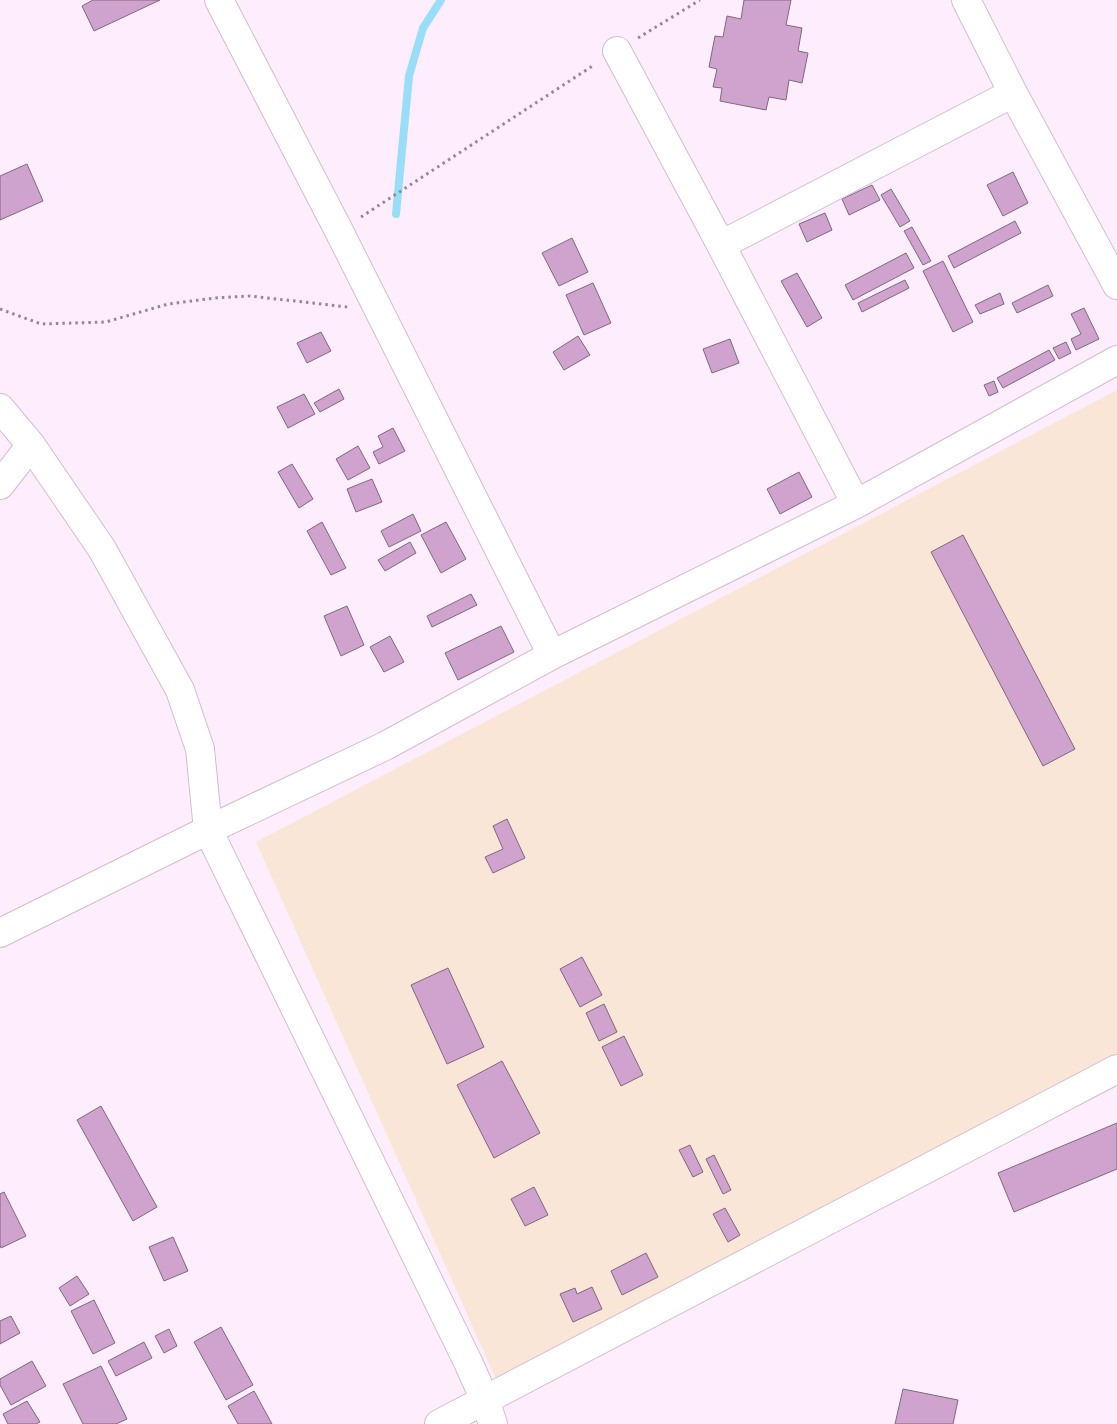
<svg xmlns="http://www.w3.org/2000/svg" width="1117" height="1424" font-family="'Varela Round',sans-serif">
<rect width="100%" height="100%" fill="#feeefd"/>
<path fill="#f9e6d6" d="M 1117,390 L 1117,1056 L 496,1379 L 256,842 Z"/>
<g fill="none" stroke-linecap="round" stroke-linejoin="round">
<path stroke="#98def8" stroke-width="8" d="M 396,214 L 409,76 L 423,28 L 441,0"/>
</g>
<path fill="#d0a3ce" stroke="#7e687d" d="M 93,0 L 160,0 L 94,31 L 82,6 Z
M 744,0 L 791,0 L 786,25 L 802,28 L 798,51 L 808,53 L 802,83 L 789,80 L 786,100 L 769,97 L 766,110 L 720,101 L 722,88 L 713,87 L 717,69 L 709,67 L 715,36 L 723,37 L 727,16 L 741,19 Z
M 27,164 L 43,201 L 0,220 L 0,176 Z
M 1013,172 L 1028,203 L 1003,216 L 987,185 Z
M 872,185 L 880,200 L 849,215 L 842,199 Z
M 891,189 L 910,221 L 900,227 L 881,195 Z
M 825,213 L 832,230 L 807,242 L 799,224 Z
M 1015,221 L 1021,233 L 954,268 L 948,256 Z
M 912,227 L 931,261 L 923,265 L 904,231 Z
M 572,238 L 588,272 L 559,286 L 542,253 Z
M 906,253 L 914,268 L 853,300 L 845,285 Z
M 943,261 L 973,322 L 953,332 L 923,271 Z
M 797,273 L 822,318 L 807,327 L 781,281 Z
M 905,280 L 909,288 L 862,312 L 858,303 Z
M 593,283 L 611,323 L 584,335 L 566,295 Z
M 1048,285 L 1053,296 L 1017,313 L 1012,303 Z
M 1000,293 L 1004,304 L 980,314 L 975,305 Z
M 1084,308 L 1099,339 L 1076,350 L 1071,339 L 1081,334 L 1071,314 Z
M 321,332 L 331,351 L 307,363 L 297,343 Z
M 578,336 L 590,355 L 564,370 L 553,352 Z
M 730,339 L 739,363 L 712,373 L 703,349 Z
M 1066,342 L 1071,353 L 1059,359 L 1053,348 Z
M 1049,350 L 1055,360 L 1003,388 L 997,378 Z
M 994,381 L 998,392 L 989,396 L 984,385 Z
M 339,389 L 344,399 L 320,412 L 314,403 Z
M 304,394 L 315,414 L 288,428 L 277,407 Z
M 393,428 L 405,451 L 379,464 L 373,452 L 383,447 L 378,436 Z
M 358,446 L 370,468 L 348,480 L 336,459 Z
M 292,464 L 313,499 L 299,508 L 278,472 Z
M 799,472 L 812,497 L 780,514 L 767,489 Z
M 372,479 L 382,502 L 356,512 L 347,489 Z
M 413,514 L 421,531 L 389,547 L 381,531 Z
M 322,522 L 346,568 L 331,575 L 307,531 Z
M 446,522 L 466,559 L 441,573 L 421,535 Z
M 963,535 L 1075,749 L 1043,766 L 931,552 Z
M 410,542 L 416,553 L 385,571 L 378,560 Z
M 471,594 L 477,605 L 432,627 L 427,616 Z
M 347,606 L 364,645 L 341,656 L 324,616 Z
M 501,626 L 514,652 L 458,680 L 445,653 Z
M 390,636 L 404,662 L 384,672 L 370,647 Z
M 507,819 L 525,858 L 493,873 L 485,857 L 503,849 L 493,826 Z
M 582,957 L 602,995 L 580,1007 L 560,969 Z
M 448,968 L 484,1047 L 447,1064 L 411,985 Z
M 604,1004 L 617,1032 L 599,1041 L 586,1013 Z
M 624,1036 L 643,1075 L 621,1086 L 602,1047 Z
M 502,1061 L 540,1133 L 494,1158 L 457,1085 Z
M 101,1106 L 157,1207 L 133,1221 L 77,1120 Z
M 1117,1123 L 1117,1169 L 1014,1212 L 998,1173 Z
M 690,1145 L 703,1172 L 693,1177 L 679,1150 Z
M 714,1155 L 731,1190 L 723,1194 L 706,1159 Z
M 534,1187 L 548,1215 L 525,1226 L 511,1199 Z
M 4,1192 L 26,1236 L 1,1248 L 0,1245 L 0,1194 Z
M 725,1208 L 740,1235 L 728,1242 L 713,1214 Z
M 173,1237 L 188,1271 L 164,1281 L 149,1247 Z
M 646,1253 L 658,1277 L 622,1295 L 611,1271 Z
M 77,1276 L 89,1294 L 70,1306 L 59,1288 Z
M 592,1287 L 602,1309 L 573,1322 L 560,1294 L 575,1288 L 577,1294 Z
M 94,1300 L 115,1343 L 93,1354 L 71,1311 Z
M 11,1316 L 20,1333 L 0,1344 L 0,1321 Z
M 221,1327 L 253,1385 L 226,1400 L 194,1342 Z
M 169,1329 L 177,1346 L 164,1353 L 155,1336 Z
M 144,1342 L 152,1358 L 116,1376 L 108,1361 Z
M 32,1361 L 46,1386 L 11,1405 L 0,1385 L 0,1379 Z
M 101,1366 L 127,1419 L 116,1424 L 83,1424 L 63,1384 Z
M 903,1389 L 958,1400 L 953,1424 L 895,1424 Z
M 254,1391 L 272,1424 L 238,1424 L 228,1406 Z
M 27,1401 L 40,1422 L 36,1424 L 8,1424 L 3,1414 Z"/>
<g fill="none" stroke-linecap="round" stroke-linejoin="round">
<defs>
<path id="minor" d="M 219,0 L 339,231 L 552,655
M 966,0 L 1013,93 L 1117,285
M 617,51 L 721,245 L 856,504
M 721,245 L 1013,93
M 0,408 L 31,445 L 102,549 L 180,690 L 200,749 L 208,830 L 468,1362 L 485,1400 L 493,1424
M 0,485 L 31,445
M 0,933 L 208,830 L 385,746 L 552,655 L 856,504 L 1117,360
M 439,1424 L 1117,1069"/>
</defs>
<use href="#minor" stroke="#d4bbd3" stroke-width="30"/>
<path stroke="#958894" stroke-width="3" stroke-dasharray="2.5 4" stroke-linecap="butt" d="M 638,38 L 700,0
M 361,217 L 594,65
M 0,309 L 41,324 L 106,322 L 168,304 L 215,298 L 250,296 L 348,307"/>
<use href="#minor" stroke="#fff" stroke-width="28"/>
</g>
</svg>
